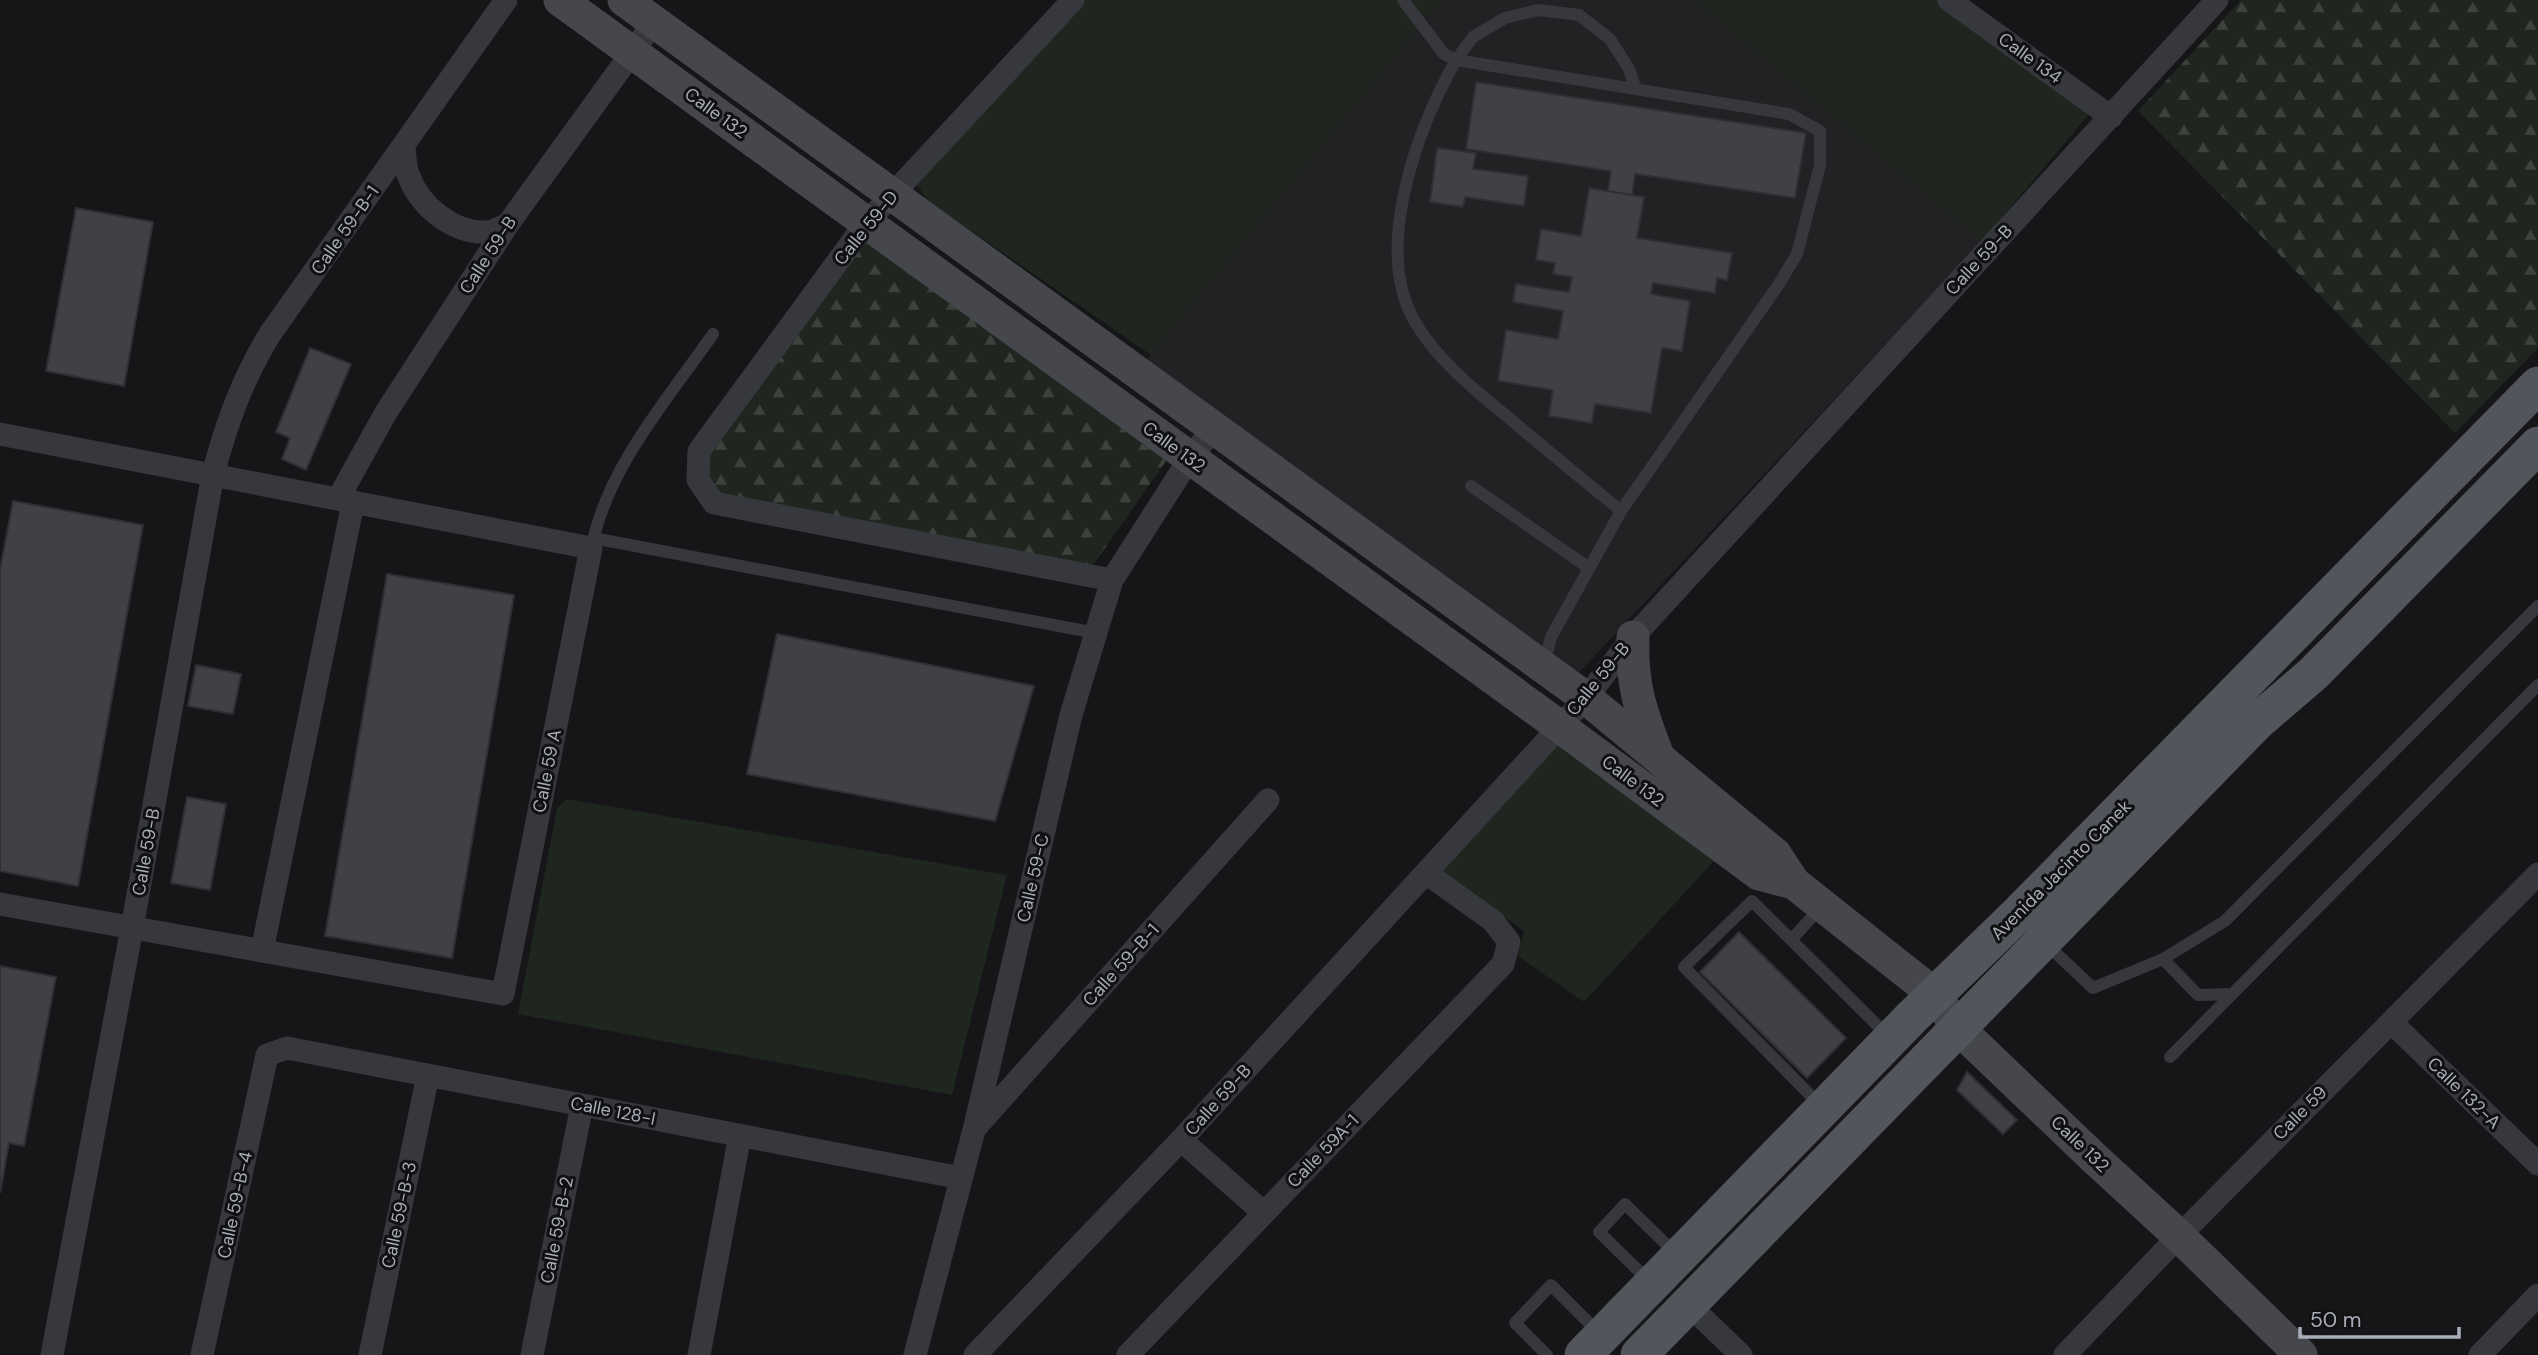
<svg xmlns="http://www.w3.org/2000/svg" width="2538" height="1355" font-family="'DM Sans',sans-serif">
<defs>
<pattern id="forest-firs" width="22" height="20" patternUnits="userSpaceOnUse" patternTransform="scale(1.75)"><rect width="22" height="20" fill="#1e261f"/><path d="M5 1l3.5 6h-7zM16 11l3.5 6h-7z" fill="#3c433d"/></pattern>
</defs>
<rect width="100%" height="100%" fill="#161618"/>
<path fill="#222225" d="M 1441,0 L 1694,0 L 1982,241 L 1574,678 L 1139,369 Z"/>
<path fill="#1e261f" d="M 1075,0 L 1441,0 L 1151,355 L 928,201 L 917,185 L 921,173 Z
M 1694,0 L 1949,0 L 2096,106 L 1982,241 Z
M 1555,744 L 1715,860 L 1584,1002 L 1518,956 L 1524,931 L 1438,869 Z
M 567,799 L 1007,875 L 952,1095 L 518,1014 L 557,808 Z"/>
<path fill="url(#forest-firs)" d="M 2241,0 L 2538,0 L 2538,348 L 2455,433 L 2138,111 Z
M 866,242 L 1166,461 L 1086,575 L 714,503 L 699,451 Z"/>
<path fill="#404145" stroke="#303034" stroke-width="2" d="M 1476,82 L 1806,133 L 1795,198 L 1635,174 L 1632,195 L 1608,191 L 1611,171 L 1466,149 Z
M 1437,148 L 1476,153 L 1473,169 L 1528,176 L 1524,206 L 1465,197 L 1463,207 L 1430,202 Z
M 1589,188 L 1644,197 L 1637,238 L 1732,253 L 1727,280 L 1717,278 L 1715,293 L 1653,283 L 1651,294 L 1690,301 L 1682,351 L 1662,348 L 1651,413 L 1595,404 L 1592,423 L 1549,416 L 1553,390 L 1498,381 L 1506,330 L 1558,339 L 1563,311 L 1513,302 L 1516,284 L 1569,292 L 1572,277 L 1553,274 L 1555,263 L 1536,260 L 1541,229 L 1581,236 Z
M 76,208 L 153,222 L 124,386 L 46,371 Z
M 310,348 L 351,364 L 306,470 L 282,459 L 290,438 L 276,432 Z
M 13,501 L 143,525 L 78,886 L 0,871 L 0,570 Z
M 387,574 L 514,595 L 452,958 L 325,936 Z
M 777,634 L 1034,686 L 995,821 L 747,774 Z
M 196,665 L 241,674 L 233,714 L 188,706 Z
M 187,797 L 226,804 L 210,890 L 171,883 Z
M 1739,932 L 1846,1038 L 1807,1078 L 1700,972 Z
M 0,966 L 56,977 L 24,1146 L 9,1143 L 0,1193 Z
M 1967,1072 L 2017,1120 L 2003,1134 L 1957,1090 Z"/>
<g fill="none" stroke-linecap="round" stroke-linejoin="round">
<path stroke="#37383d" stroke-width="12" d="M 1403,0 L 1444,54 L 1456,60 L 1473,37 L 1505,18 L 1538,10 L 1579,15 L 1610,39 L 1629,69 L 1635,87
M 1471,486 L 1589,568
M 593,538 L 1096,633
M 592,544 C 610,464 667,400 713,334
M 1544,664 L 1551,637 L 1621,511 C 1586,482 1550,453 1515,423 C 1479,393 1439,363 1415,322 C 1372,248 1418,128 1456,60 L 1789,114 L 1820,131 L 1820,165 L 1797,254 L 1779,284 L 1621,511
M 1792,939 L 1822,906
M 2045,943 L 2093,988 L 2163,959 L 2225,921 L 2538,606
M 2163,959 L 2198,995 L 2232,994
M 2170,1057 L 2538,685
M 1821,1106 L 1684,967 L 1752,901 L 1888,1036
M 1650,1282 L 1599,1232 L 1625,1204 L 1676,1254
M 1547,1355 L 1515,1323 L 1551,1285 L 1599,1333"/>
<path stroke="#37383d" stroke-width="23" d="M 1073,0 L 866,223 L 699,451 L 698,480 L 714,503 L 1112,580
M 1949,0 L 2111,117
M 404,147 C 405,156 405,166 408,174 C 419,206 453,234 488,232 C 494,231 502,227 508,224
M 0,434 L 591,548 L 503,994 L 0,904
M 338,499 L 385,414 L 508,224 L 654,22
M 262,951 L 353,503
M 2391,1022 L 2538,1164
M 976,1127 L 1268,800
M 1181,1140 L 1264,1213
M 1689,1305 L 1741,1355
M 52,1355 L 132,928 L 213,474 C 227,422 242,380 270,334 L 506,0
M 202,1355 L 267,1055 L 287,1048 L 961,1178
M 370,1355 L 428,1075
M 532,1355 L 582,1105
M 699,1355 L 740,1135
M 915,1355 L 974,1130 L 1071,715 L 1112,580 L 1190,458 L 1214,428
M 975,1355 L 1181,1140 L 1586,698 L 1633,637 L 2217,0
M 1128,1355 L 1503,964 L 1509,942 L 1493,921 L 1426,873
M 2065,1355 L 2179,1236 L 2538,874
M 2480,1355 L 2538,1295"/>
<path stroke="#45474d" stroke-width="33" d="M 560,0 L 1559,726 L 1759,874 L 1794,883
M 624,0 L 1586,698 L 1775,854 L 1794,883 L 1934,994 L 1959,1029 L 2093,1157 L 2179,1236 L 2301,1355
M 1633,637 C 1631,685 1641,712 1658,756"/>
<path stroke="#53555c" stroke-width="37" d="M 1583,1355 L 1912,1017 L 2019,913 L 2538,385
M 1639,1355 L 2257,722 L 2314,673 L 2538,445"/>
</g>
<g text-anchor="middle" stroke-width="6" stroke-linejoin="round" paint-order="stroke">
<g font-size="18" fill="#a8adb8" stroke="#111113">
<text transform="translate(2030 58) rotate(36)" y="6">Calle 134</text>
<text transform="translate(716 113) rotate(36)" y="6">Calle 132</text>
<text transform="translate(866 228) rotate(-51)" y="6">Calle 59-D</text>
<text transform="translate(345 230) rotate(-55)" y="6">Calle 59-B-1</text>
<text transform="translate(488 255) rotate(-57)" y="6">Calle 59-B</text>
<text transform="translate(1979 260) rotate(-47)" y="6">Calle 59-B</text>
<text transform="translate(1174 447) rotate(36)" y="6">Calle 132</text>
<text transform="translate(1598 679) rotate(-51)" y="6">Calle 59-B</text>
<text transform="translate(547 771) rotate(-79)" y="6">Calle 59 A</text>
<text transform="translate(1633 781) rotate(37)" y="6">Calle 132</text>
<text transform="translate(146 852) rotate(-80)" y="6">Calle 59-B</text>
<text transform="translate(2061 870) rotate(-45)" y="6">Avenida Jacinto Canek</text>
<text transform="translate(1033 878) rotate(-77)" y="6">Calle 59-C</text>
<text transform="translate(1121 965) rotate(-48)" y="6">Calle 59-B-1</text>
<text transform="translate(2464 1093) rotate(44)" y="6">Calle 132-A</text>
<text transform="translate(1218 1100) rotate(-48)" y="6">Calle 59-B</text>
<text transform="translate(613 1111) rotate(11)" y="6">Calle 128-I</text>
<text transform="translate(2300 1113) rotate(-45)" y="6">Calle 59</text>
<text transform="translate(2080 1144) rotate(44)" y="6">Calle 132</text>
<text transform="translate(1323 1151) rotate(-46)" y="6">Calle 59A-1</text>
<text transform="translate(235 1205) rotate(-78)" y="6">Calle 59-B-4</text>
<text transform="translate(399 1215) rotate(-78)" y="6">Calle 59-B-3</text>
<text transform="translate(557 1230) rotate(-79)" y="6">Calle 59-B-2</text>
</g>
</g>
<path d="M2300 1327v10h159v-10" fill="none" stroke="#a8adb8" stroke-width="3.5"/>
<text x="2310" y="1327" font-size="21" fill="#a8adb8" stroke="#111113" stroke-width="5" paint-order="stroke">50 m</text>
</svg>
